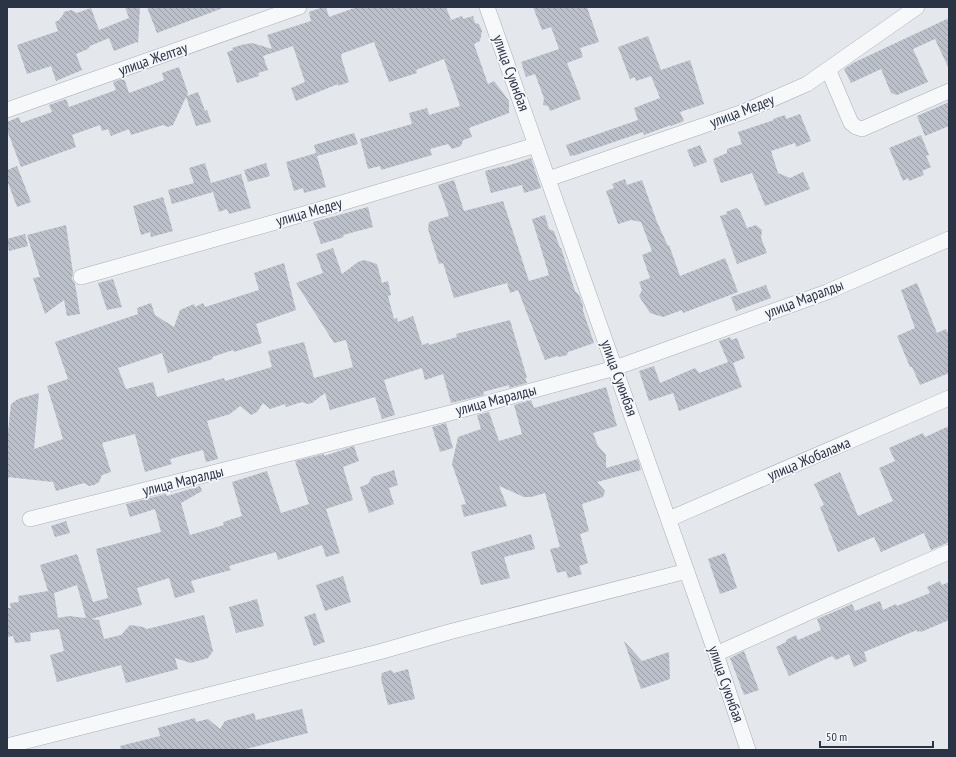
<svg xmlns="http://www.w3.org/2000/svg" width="956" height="757" font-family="'PT Sans Narrow',sans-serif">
<defs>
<pattern id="building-back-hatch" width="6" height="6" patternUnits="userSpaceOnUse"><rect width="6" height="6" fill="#bbc0ca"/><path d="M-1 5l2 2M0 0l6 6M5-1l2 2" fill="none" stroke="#989da6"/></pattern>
</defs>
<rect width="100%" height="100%" fill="#e4e7ec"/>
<path fill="url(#building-back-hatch)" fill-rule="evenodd" d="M 125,7 L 140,7 L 138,44 L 137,42 L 114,51 L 109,38 L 90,46 L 88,49 L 76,54 L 82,70 L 56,81 L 51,66 L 27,74 L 17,45 L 58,31 L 55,22 L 59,20 L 63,15 L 64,12 L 71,10 L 77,13 L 91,8 L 99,30 L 129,18 Z
M 147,7 L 222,7 L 223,8 L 157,33 Z
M 323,7 L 326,7 L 329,17 L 357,7 L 446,7 L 451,20 L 462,16 L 463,19 L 473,16 L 475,23 L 479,24 L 482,31 L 480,41 L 474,44 L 488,84 L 494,81 L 509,101 L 509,113 L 469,128 L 472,137 L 463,140 L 461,146 L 452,149 L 448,144 L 430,149 L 432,155 L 381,170 L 380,166 L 368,169 L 360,139 L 412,124 L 409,113 L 427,108 L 429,115 L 460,106 L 444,59 L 416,70 L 417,73 L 389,82 L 374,42 L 341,54 L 342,56 L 341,57 L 349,82 L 338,86 L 338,84 L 296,101 L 291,88 L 305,82 L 293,46 L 263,56 L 268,70 L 258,73 L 259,76 L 237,83 L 227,52 L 233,50 L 232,48 L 241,45 L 252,43 L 272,49 L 267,35 L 311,21 L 309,12 Z
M 533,7 L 587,7 L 599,42 L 580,48 L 583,57 L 567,63 L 581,99 L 550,111 L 548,106 L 543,105 L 544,98 L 535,74 L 526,77 L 521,62 L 559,49 L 551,27 L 542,30 Z
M 949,18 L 949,69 L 935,39 L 913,49 L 928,82 L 897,95 L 891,93 L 881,69 L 851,83 L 844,69 L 853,63 Z
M 648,36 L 661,70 L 690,60 L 704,104 L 680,112 L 684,121 L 671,126 L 671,125 L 644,135 L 643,132 L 576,155 L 570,156 L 566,145 L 638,120 L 634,108 L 660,98 L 651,76 L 636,81 L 635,77 L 630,79 L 618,47 Z
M 179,67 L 188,93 L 187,96 L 198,92 L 205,111 L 207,110 L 211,122 L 196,126 L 186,97 L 173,125 L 168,127 L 163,125 L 131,135 L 129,129 L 111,136 L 108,129 L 102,131 L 100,125 L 72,135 L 76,147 L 21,167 L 7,130 L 7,122 L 19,117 L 21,123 L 52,112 L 49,105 L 66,99 L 69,107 L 116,90 L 113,82 L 124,78 L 129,93 L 164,80 L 162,73 Z
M 949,102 L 949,126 L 925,136 L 917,116 Z
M 800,114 L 811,141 L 796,147 L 795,143 L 771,151 L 778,173 L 790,178 L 803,172 L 810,189 L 765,206 L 752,173 L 721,183 L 713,159 L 727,153 L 727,149 L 742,144 L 738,132 L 774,120 L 773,119 L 785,115 L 786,119 Z
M 354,133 L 358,144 L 317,156 L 314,145 Z
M 921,135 L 929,155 L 926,156 L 931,167 L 922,171 L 924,175 L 909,181 L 908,178 L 903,181 L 889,148 Z
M 700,145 L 707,162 L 694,167 L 687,150 Z
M 316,153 L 326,187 L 304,193 L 303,188 L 294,191 L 286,162 Z
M 531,158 L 541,188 L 524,193 L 522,185 L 491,193 L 485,171 L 504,166 L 504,167 Z
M 205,163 L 211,183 L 241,174 L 251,208 L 229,214 L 227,209 L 219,212 L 213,192 L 172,204 L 168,190 L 194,183 L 189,168 Z
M 266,163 L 270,176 L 248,182 L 244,170 Z
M 17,166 L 31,202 L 17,207 L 7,180 L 7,170 Z
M 625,179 L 627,185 L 642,180 L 657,222 L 668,246 L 669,245 L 680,276 L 725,258 L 738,292 L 683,313 L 682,310 L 663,317 L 650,313 L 639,296 L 642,290 L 639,282 L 650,278 L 642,255 L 652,251 L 641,222 L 631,220 L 618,224 L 606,191 L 614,188 L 612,184 Z
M 454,180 L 464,211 L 503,201 L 529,281 L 549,275 L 532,219 L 545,215 L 549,229 L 554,231 L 560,248 L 561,248 L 575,291 L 579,295 L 583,305 L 583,311 L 594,343 L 568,352 L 567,355 L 559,357 L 557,356 L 545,360 L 518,290 L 510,293 L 507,283 L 454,298 L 443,263 L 439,264 L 428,229 L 429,222 L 449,216 L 438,185 Z
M 163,197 L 173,231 L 151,237 L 150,232 L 141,235 L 133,206 Z
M 368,207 L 373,227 L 343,235 L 344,237 L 321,244 L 313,222 Z
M 736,208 L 740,211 L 747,228 L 756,225 L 762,230 L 761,238 L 767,253 L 737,264 L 720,216 L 727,214 L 726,212 Z
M 66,225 L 73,273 L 72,279 L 75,284 L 80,314 L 67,316 L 64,300 L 45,314 L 33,278 L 40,277 L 27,235 Z
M 25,234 L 28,246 L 9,251 L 7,239 Z
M 333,248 L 342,274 L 358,262 L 364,260 L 377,264 L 382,283 L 388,281 L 391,295 L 388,296 L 394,319 L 397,318 L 398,322 L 413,316 L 422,345 L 428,343 L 429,345 L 457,337 L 456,334 L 510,320 L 527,378 L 525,378 L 527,383 L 509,388 L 509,385 L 483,392 L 484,395 L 451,403 L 443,374 L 425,380 L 422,368 L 384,380 L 395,415 L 382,419 L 375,397 L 330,410 L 325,393 L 312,403 L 308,404 L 302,402 L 286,407 L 285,404 L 270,409 L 263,403 L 257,412 L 251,415 L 240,406 L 230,414 L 207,421 L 218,459 L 206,462 L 203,450 L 170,459 L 172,464 L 145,472 L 135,434 L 102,443 L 111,472 L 102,475 L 99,482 L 94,485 L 89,486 L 84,483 L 56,491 L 53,482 L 7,477 L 7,442 L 11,404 L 18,399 L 39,393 L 34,449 L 63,439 L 47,386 L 68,379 L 55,342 L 138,314 L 137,308 L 151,303 L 155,315 L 174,327 L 180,310 L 194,304 L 195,307 L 203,303 L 205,307 L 259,290 L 254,273 L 284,263 L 296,310 L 256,324 L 262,343 L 234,352 L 233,350 L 212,357 L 213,359 L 168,373 L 162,353 L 118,368 L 126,389 L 153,382 L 157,397 L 224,378 L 225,381 L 272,367 L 268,351 L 304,342 L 314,378 L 353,367 L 346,340 L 334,343 L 296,283 L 323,273 L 316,254 Z
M 113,279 L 122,307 L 107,310 L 98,283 Z
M 917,283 L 937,333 L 946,329 L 949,335 L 949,373 L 920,385 L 912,367 L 910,367 L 897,336 L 915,328 L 901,290 Z
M 766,285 L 771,298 L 736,311 L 731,297 Z
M 730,337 L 731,340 L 737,338 L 745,358 L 733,363 L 742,387 L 679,411 L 673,393 L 649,401 L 639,371 L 654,366 L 660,383 L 695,368 L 699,373 L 728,362 L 719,341 Z
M 606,387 L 617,426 L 593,433 L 598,446 L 606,455 L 606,468 L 638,459 L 641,470 L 597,482 L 605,491 L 603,497 L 582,504 L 589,531 L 580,534 L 588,563 L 579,566 L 582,574 L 568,578 L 566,571 L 557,573 L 550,549 L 560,547 L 545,493 L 531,497 L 524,497 L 499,486 L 507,506 L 464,517 L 461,505 L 466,504 L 452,464 L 458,437 L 481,429 L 477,415 L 489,412 L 499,441 L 522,434 L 514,405 L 531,400 L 534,408 Z
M 446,423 L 453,448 L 440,452 L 432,427 Z
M 949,426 L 949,542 L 931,550 L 924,533 L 881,552 L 874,537 L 838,552 L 820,507 L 824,505 L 814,484 L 840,472 L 858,516 L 893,501 L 879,468 L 895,461 L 889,448 L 923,433 L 925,437 Z
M 354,446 L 359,461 L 343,467 L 353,500 L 326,509 L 340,553 L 326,557 L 322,545 L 278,560 L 276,552 L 229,566 L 231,570 L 191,581 L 195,592 L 175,598 L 169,578 L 137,588 L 142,605 L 91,619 L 99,620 L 104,639 L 121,635 L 130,625 L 143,627 L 147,629 L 204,615 L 213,651 L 208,658 L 191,663 L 175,658 L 178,669 L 126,683 L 121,665 L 57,682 L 50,655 L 64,651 L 59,629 L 30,633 L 31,641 L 15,643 L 13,636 L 7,637 L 7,608 L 11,608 L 10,603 L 19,602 L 18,596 L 48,591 L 40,565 L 77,554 L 93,602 L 108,598 L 96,549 L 161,532 L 155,509 L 130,517 L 126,504 L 166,494 L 167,496 L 200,486 L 202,491 L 181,503 L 190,535 L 224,525 L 223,522 L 242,516 L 232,482 L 267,471 L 281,513 L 309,504 L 295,461 L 324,454 L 324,456 ZM 77,585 L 86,618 L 69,616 L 58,618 L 54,593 Z
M 394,470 L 398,485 L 389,488 L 394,504 L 369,513 L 360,487 L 368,484 L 372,477 Z
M 66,521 L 70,533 L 55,537 L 51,526 Z
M 531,534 L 535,549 L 504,557 L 510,578 L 481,585 L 471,552 Z
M 725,553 L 737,588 L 720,594 L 708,559 Z
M 343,576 L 351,602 L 325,611 L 316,585 Z
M 940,581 L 942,585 L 949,582 L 949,620 L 921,632 L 920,631 L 917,632 L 917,630 L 864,652 L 867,661 L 854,667 L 849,654 L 836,660 L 832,656 L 789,676 L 776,647 L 786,642 L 786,640 L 796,635 L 798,640 L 821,630 L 817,619 L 852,604 L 855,611 L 880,601 L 883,610 L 896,604 L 897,606 L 930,593 L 927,587 Z
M 257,599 L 264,626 L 236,633 L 229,607 Z
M 315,613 L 325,642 L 314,646 L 304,617 Z
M 624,641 L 642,661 L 669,652 L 670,679 L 641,689 Z
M 744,651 L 759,690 L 744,695 L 730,658 Z
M 408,669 L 415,699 L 388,705 L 381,679 L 382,673 L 391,670 L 394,673 Z
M 302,709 L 308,733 L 242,750 L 121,750 L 120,746 L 160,736 L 158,728 L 195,718 L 196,722 L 208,719 L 220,729 L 225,721 L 254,713 L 256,720 Z"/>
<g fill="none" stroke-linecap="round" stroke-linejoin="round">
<defs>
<path id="minor" d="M 487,7 L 716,654 L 748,750
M 828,69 L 851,123 L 856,127 L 862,129 L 949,91
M 7,110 L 299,7
M 548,179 L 743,112 L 807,84 L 917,7
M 81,277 L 318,210 L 536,145
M 30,519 L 454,412 L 615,368 L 827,292 L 949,239
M 669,519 L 949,398
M 716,654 L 821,607 L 949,552
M 7,746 L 379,652 L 449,632 L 687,571"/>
</defs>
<use href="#minor" stroke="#a9aeb7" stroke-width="16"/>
<use href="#minor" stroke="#f7f8fa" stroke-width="15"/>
</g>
<g text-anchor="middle" stroke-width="3.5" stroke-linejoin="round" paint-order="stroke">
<g font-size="15" fill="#2b3445" stroke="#f4f6f9">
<text transform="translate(153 59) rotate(-19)" y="5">улица Желтау</text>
<text transform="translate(511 73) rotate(70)" y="5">улица Суюнбая</text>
<text transform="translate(742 111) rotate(-21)" y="5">улица Медеу</text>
<text transform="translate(309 212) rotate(-16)" y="5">улица Медеу</text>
<text transform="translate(804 299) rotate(-21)" y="5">улица Маралды</text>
<text transform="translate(619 378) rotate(70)" y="5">улица Суюнбая</text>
<text transform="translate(496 400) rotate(-15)" y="5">улица Маралды</text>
<text transform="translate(809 459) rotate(-23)" y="5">улица Жобалама</text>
<text transform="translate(183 481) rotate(-14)" y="5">улица Маралды</text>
<text transform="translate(726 684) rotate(71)" y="5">улица Суюнбая</text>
</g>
</g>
<rect width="956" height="757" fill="none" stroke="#2b3445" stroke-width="16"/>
<path d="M820 741v6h113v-6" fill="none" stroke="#2b3445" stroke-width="2"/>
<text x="826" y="741" font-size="12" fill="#2b3445" stroke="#f4f6f9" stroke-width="3" paint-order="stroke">50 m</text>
</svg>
